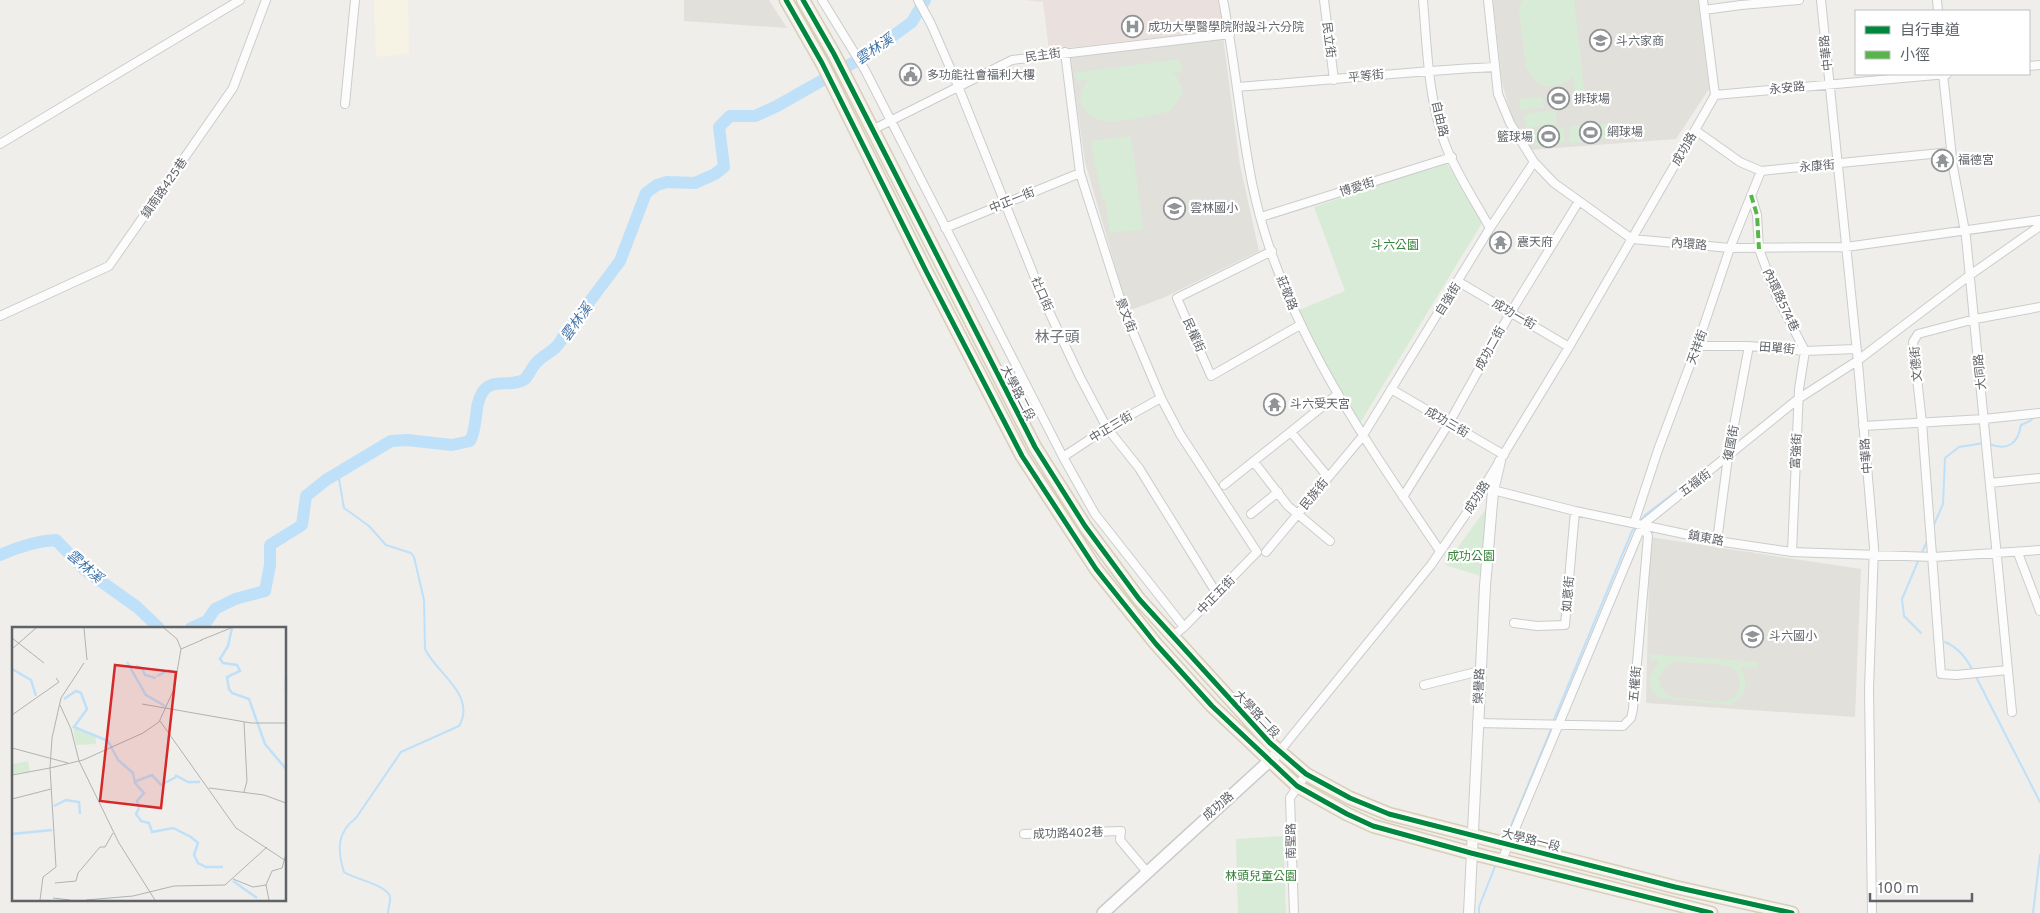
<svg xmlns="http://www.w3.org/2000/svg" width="2040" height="913" font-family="Overpass,'Noto Sans TC',sans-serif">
<rect width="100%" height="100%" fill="#efeeea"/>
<path fill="#f7f3e4" d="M 374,0 L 408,0 L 409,53 L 376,57 Z"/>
<path fill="#e2e0da" d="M 684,0 L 769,0 L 787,28 L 684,21 Z
M 1493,0 L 1698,0 L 1709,89 L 1676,139 L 1529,150 L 1513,122 L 1502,82 Z
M 1223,37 L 1240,165 L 1259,251 L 1163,298 L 1128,311 L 1085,162 L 1070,58 Z
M 1650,537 L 1861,569 L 1855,717 L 1646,703 Z"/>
<path fill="#eae0de" d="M 1024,0 L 1218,0 L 1223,23 L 1214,31 L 1049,50 L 1043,2 Z"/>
<path fill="#d8ebd6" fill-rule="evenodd" d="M 1522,0 L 1574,0 L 1585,98 L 1575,99 L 1573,77 L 1562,84 L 1545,87 C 1536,82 1531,76 1526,67 L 1519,10 Z
M 1180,59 L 1182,71 L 1173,72 C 1186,87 1184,99 1168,112 C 1145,116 1093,134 1082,105 C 1078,96 1082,88 1088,80 L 1076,81 L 1075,73 Z
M 1570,93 L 1570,103 L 1547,106 L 1546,95 Z
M 1543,97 L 1544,107 L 1520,110 L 1519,99 Z
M 1555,110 L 1557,124 L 1526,128 L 1524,114 Z
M 1612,123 L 1612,138 L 1570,143 L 1570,126 Z
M 1564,128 L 1565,142 L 1535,146 L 1533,131 Z
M 1131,136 L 1143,229 L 1110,233 L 1106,201 L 1103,200 L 1090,141 Z
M 1446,162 L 1482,223 L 1357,428 L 1306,328 L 1299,310 L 1345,291 L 1314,207 Z
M 1488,506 L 1487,578 L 1445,565 Z
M 1650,654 L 1758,662 L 1757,668 L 1740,667 C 1750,683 1746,696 1730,705 L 1659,698 L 1652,691 L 1649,679 L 1659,661 L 1650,660 ZM 1674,662 C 1690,663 1713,662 1728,666 C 1745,671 1744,697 1726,701 C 1716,703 1685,698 1672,697 C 1663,693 1661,687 1659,678 L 1665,668 Z
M 1283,836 L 1286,913 L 1238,913 L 1236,839 Z"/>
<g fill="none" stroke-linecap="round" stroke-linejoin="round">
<path stroke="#bfe0f9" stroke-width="2" d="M 1989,444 C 2008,451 2018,444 2021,425 L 2030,421 L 2034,417
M 338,473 L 344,508 L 369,526 L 386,545 L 411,553 L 414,557 L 424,600 L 425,649 C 436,673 477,695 459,726 L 401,752 L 356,818 C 337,832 337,850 344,872 C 354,879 388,885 390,897 C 391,901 388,908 388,913
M 1639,523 L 1645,515 L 1711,465
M 1933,527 L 1943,504 L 1945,458 L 1959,447 L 1984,443
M 1921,555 L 1927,541
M 1919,559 L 1902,599 L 1904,616 L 1921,633
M 1945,642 C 1957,647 1967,659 1973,671
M 1975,675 L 2040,802
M 1553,722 L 1632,531 L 1636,527
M 1506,838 L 1552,727
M 1479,913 L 1479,907 L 1496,864
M 2033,913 L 2040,855"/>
<path stroke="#bfe0f9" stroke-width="12" d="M 0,555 C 18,547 35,541 56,540 L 85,570 L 137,607 L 159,628
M 191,628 L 207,621 L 215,609 L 235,599 L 265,591 L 270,565 L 270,545 L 302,525 L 306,496 L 326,480 L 391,441 L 407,440 L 452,445 L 470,441 C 478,427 474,405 482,393 C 491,377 512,388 525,379 C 529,375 532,367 536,363 C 547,351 555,353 563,337 L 620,261 L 646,193 L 657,185 L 667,182 L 695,183 L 715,174 L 724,167 L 719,127 L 730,116 L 755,116 L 777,106 L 867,55 L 912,22 L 925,0"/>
<defs>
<path id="minor" d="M 822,0 L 865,70 L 1063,457 L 1095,514 L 1184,627
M 918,0 L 931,24 L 958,86 L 1045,303 L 1080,377 L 1107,428 L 1139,468 L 1217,594
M 1223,0 C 1235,61 1240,123 1252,183 C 1280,321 1363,437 1440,551
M 1324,0 L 1334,80
M 1423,0 C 1427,47 1428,99 1445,144 C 1456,173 1475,201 1490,228
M 1488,0 L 1498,94 L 1510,123 L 1534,162 L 1554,183 L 1632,239 L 1730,248 L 1846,247 L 2040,220
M 1821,0 L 1857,352 L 1874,547 L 1869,689 L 1872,913
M 1937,0 L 1938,11
M 1704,10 L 1741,5 L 1799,0
M 1065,52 L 1080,173 L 1124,311 L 1161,398 L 1180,434 L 1257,552 L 1184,627 L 1173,636
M 2029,66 L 2040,65
M 1943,74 L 1953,167 L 1966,237 L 2012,712
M 1237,87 C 1323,81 1409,71 1495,67
M 1715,95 L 1947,74
M 345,104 L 355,0
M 872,130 L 1012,60 L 1230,34
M 1695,130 L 1740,162 L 1761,171 L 1951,152
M 0,144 L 240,0
M 1751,195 L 1757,215 L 1759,249 L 1776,295 L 1805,351 L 1799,389 L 1792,552
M 1261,217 L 1452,157
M 945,228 L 1080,173
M 1272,251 L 1177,298 L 1211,376 L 1300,325
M 1459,282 L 1569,347
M 0,316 L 109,266 L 233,88 L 266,0
M 1697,346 L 1749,346 L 1805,351 L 1856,349
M 1391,389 L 1504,455
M 1863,426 L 1984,419 L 2040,413
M 1291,432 L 1328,477
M 1063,457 L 1107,428 L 1161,398
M 1254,462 L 1288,506 L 1330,541
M 1990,483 L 2040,478
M 1224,485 L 1338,394
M 1489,489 L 1575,511 L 1642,525 L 1717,541 L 1792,552 L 1933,557 L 2040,550
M 1403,497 L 1449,423 L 1511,312 L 1579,201
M 1251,514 L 1278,492
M 1634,523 L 1658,450 L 1697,346 L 1730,248 L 1761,171
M 1717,541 L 1728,457 L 1749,346
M 1266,552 L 1362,437 L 1490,228 L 1534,162
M 2018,553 L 2040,611
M 1514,623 L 1537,626 L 1565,625 L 1575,511
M 2008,670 L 1956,675 L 1941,674 L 1922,423 L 1913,342 L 1918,334 L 1975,319 L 2040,307
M 1424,685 L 1480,671
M 1477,723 L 1623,726 L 1631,718 L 1633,709 L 1648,536 L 1642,525
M 1279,752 L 1431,565 L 1477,498 L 1569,347 L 1695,130 L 1715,95 L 1703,0
M 1024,834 L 1121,831 L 1120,840 L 1147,872
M 1502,860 L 1642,525 L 1798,399 L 1857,361 L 1970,275 L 2040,226
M 1294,913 L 1290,798 L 1306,774"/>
<path id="tertiary" d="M 1469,913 L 1485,586 L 1493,491 L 1500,461"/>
<path id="secondary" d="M 1103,913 L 1277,754"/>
<path id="primary" d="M 786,0 L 822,63 L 926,271 L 1022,456 L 1096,569 L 1156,644 L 1212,706 L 1297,786 L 1347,814 L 1373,826 L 1471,853 L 1711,913
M 803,0 L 834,54 L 1035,447 L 1085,526 L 1139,599 L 1270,743 L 1306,774 L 1350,798 L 1389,814 L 1675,887 L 1792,913"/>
</defs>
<use href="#minor" stroke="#cbcccc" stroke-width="10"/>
<use href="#tertiary" stroke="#cbcccc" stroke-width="12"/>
<use href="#secondary" stroke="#cacacb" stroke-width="14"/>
<use href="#primary" stroke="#d7ceb8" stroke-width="15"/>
<use href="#minor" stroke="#fdfcfc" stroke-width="8"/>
<use href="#tertiary" stroke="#fdfcfc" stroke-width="10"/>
<use href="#secondary" stroke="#fdfcfc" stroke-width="11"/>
<use href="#primary" stroke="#f4f2e9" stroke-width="12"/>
<path stroke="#58b549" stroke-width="4" stroke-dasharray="8 4" stroke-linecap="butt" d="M 1751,195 L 1757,215 L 1759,249"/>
<defs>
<path id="cycleway" d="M 786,0 L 822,63 L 926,271 L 1022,456 L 1096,569 L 1156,644 L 1212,706 L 1297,786 L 1347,814 L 1373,826 L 1471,853 L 1711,913
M 803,0 L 834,54 L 1035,447 L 1085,526 L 1139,599 L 1270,743 L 1306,774 L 1350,798 L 1389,814 L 1675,887 L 1792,913"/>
</defs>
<use href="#cycleway" stroke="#fff" stroke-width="8"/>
<use href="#cycleway" stroke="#00873e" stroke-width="5"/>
</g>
<defs>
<symbol id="hospital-ring" viewBox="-11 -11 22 22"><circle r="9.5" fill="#fff" stroke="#919496" stroke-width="1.5"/><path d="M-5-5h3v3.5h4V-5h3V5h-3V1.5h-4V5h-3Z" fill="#919496"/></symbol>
<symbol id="school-ring" viewBox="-11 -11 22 22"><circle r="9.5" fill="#fff" stroke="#919496" stroke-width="1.5"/><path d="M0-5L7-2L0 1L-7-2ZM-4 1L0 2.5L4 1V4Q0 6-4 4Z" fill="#919496"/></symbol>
<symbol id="civic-ring" viewBox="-11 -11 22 22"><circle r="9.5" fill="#fff" stroke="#919496" stroke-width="1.5"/><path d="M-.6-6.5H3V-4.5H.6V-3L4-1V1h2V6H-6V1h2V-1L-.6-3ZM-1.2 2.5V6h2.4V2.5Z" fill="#919496"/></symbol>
<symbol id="stadium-ring" viewBox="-11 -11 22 22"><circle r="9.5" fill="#fff" stroke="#919496" stroke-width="1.5"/><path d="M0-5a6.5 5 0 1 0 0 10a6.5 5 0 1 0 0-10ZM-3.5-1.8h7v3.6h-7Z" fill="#919496"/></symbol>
<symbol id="temple-ring" viewBox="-11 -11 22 22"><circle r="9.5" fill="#fff" stroke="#919496" stroke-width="1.5"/><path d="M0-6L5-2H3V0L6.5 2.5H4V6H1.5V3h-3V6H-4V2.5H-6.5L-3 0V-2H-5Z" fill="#919496"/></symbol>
</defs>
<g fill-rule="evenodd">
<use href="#hospital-ring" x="1120" y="14" width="25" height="25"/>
<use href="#school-ring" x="1588" y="28" width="25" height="25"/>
<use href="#civic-ring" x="898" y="62" width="25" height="25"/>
<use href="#stadium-ring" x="1546" y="86" width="25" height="25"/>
<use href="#stadium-ring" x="1578" y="120" width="25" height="25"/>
<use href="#stadium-ring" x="1536" y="124" width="25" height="25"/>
<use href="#temple-ring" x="1930" y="148" width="25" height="25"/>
<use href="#school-ring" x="1162" y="196" width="25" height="25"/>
<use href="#temple-ring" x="1488" y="230" width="25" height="25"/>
<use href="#temple-ring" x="1262" y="392" width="25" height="25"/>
<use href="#school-ring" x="1740" y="624" width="25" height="25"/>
</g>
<g text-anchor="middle" stroke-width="4.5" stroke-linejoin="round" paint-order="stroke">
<g font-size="12" fill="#5f6368" stroke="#fff" text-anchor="start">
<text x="1148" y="31">成功大學醫學院附設斗六分院</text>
<text x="1616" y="45">斗六家商</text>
<text x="927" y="79">多功能社會福利大樓</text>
<text x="1574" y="103">排球場</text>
<text x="1607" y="136">網球場</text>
<text x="1533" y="141" text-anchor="end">籃球場</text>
<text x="1958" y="164">福德宮</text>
<text x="1190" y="212">雲林國小</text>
<text x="1517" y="246">震天府</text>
<text x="1290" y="408">斗六受天宮</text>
<text x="1769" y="640">斗六國小</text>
</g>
<g font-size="12" fill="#5f6368" stroke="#fff">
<text transform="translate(1329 40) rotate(83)" y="4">民立街</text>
<text transform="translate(1826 53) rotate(-96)" y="4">中華路</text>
<text transform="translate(1043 55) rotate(-8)" y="4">民主街</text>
<text transform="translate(1366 76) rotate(-6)" y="4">平等街</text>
<text transform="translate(1787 88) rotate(-6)" y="4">永安路</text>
<text transform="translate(1440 119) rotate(77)" y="4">自由路</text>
<text transform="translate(1684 149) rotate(-60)" y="4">成功路</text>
<text transform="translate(1817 166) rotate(-5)" y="4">永康街</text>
<text transform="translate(1357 187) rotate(-18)" y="4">博愛街</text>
<text transform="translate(164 188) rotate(-55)" y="4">鎮南路425巷</text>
<text transform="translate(1012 200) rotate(-22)" y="4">中正一街</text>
<text transform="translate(1689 244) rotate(5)" y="4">內環路</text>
<text transform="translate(1287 293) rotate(69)" y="4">莊敬路</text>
<text transform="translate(1042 294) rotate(67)" y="4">社口街</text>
<text transform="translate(1448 299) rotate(-58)" y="4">自強街</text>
<text transform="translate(1781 300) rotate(65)" y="4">內環路574巷</text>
<text transform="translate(1514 314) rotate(30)" y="4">成功一街</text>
<text transform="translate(1126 315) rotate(69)" y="4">景文街</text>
<text transform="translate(1194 335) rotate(66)" y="4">民權街</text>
<text transform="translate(1697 347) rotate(-70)" y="4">天祥街</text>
<text transform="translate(1490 348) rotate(-61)" y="4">成功二街</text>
<text transform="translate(1777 348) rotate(5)" y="4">田單街</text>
<text transform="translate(1916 364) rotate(-95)" y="4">文德街</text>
<text transform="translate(1980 372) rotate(-96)" y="4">大同路</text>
<text transform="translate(1018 393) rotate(63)" y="4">大學路二段</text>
<text transform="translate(1447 422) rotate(30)" y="4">成功三街</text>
<text transform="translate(1111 427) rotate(-31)" y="4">中正三街</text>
<text transform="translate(1731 443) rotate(-79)" y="4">復國街</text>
<text transform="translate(1796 451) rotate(-87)" y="4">富強街</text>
<text transform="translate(1866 456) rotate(-95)" y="4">中華路</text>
<text transform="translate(1695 483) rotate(-37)" y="4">五福街</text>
<text transform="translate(1314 494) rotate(-51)" y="4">民族街</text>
<text transform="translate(1477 497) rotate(-57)" y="4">成功路</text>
<text transform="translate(1706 538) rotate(11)" y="4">鎮東路</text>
<text transform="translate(1568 594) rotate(-85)" y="4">如意街</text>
<text transform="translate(1216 595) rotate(-46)" y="4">中正五街</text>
<text transform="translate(1635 684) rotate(-85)" y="4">五權街</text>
<text transform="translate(1479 686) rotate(-87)" y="4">榮譽路</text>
<text transform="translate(1257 714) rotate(47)" y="4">大學路二段</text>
<text transform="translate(1218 806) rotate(-41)" y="4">成功路</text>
<text transform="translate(1068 833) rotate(-2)" y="4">成功路402巷</text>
<text transform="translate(1531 840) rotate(14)" y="4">大學路一段</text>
<text transform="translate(1291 841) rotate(-91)" y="4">南聖路</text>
</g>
<g font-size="12" fill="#348238" stroke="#fff">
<text x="1395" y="249">斗六公園</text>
<text x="1471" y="560">成功公園</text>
<text x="1261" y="880">林頭兒童公園</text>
</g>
<g font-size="14" font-style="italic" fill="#4174aa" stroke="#fff">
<text transform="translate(874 49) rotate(-34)" y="5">雲林溪</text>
<text transform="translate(576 322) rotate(-54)" y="5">雲林溪</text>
<text transform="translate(85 566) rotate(41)" y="5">雲林溪</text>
</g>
<g font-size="15" fill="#70757a" stroke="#fff">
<text x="1057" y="342">林子頭</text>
</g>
</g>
<g transform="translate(12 627)">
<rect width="274" height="274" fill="#efeeea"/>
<path d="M 61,100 L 83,107 L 84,117 L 64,118 ZM 16,134 L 18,144 L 0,147 L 0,137 Z" fill="#d8ebd6"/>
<path fill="none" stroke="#bfe0f9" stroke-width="2.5" d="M 220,1 L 216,19 L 208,32 L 211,36 L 225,38 L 228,44 L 215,50 L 217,62 L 220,66 L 237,72 L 253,117 L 274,142M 115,35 L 134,68 L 153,79M 124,39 L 130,41 L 133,48 L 144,51M 0,42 L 19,53 L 24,69M 145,49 L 157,43 L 163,45M 274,49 L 274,67M 52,72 L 64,64 L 69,66 L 75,82 L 62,100 L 96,114 L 106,133 L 121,146 L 123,156 L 132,166 L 125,174 L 127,181 L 124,187 L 129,194 L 137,196 L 140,205 L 161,201 L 179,210 L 186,216 L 182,228 L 186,236 L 194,240 L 211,240M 163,148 L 176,155 L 188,155M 122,155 L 140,148 L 149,158 L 164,150M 42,179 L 54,173 L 67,175 L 68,187M 0,207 L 40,203M 221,254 L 245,271"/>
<path fill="none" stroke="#b1b2b2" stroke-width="1" d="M 72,1 L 75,33M 152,1 L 165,12 L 169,22M 0,11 L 32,36M 189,13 L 219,1M 0,22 L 24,1M 130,77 L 239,96 L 274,96M 48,78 L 59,102 L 67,134M 0,88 L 47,55 L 44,51M 148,94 L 224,201 L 274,234M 232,95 L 235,154 L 232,165M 0,121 L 56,136M 67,134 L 107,216 L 143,273M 0,148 L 38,141 L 40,111 L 49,71 L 72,36M 197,161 L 252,168 L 274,176M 0,172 L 39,162M 221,252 L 241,260 L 254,258M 43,256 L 64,254 L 66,246 L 88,220 L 93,220 L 101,206M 41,271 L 58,273M 28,273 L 31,250 L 44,240 L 38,141 L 71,133 L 131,106 L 147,95 L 162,62 L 169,22 L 190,13M 74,273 L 121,269 L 162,259 L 213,258 L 255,220M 257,273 L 254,258 L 260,244 L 270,241 L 274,227"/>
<path fill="#d62828" fill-opacity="0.15" stroke="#d62828" stroke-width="2.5" d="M 103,38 L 164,45 L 149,181 L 88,174 Z"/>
<rect width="274" height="274" fill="none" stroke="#5f6368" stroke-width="2.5"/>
</g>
<rect x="1855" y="10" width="175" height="65" fill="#ffffff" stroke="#bfc1c3"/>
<rect x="1865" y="26" width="25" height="8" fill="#00873e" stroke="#bfc1c3"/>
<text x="1900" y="35" font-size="15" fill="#5f6368">自行車道</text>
<rect x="1865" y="51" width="25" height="8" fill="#58b549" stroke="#bfc1c3"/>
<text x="1900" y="60" font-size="15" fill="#5f6368">小徑</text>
<path d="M1870 893v8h102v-8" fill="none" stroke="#5f6368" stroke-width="2.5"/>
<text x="1878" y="893" font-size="15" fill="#5f6368" stroke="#ffffff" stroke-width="4" paint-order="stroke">100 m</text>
</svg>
